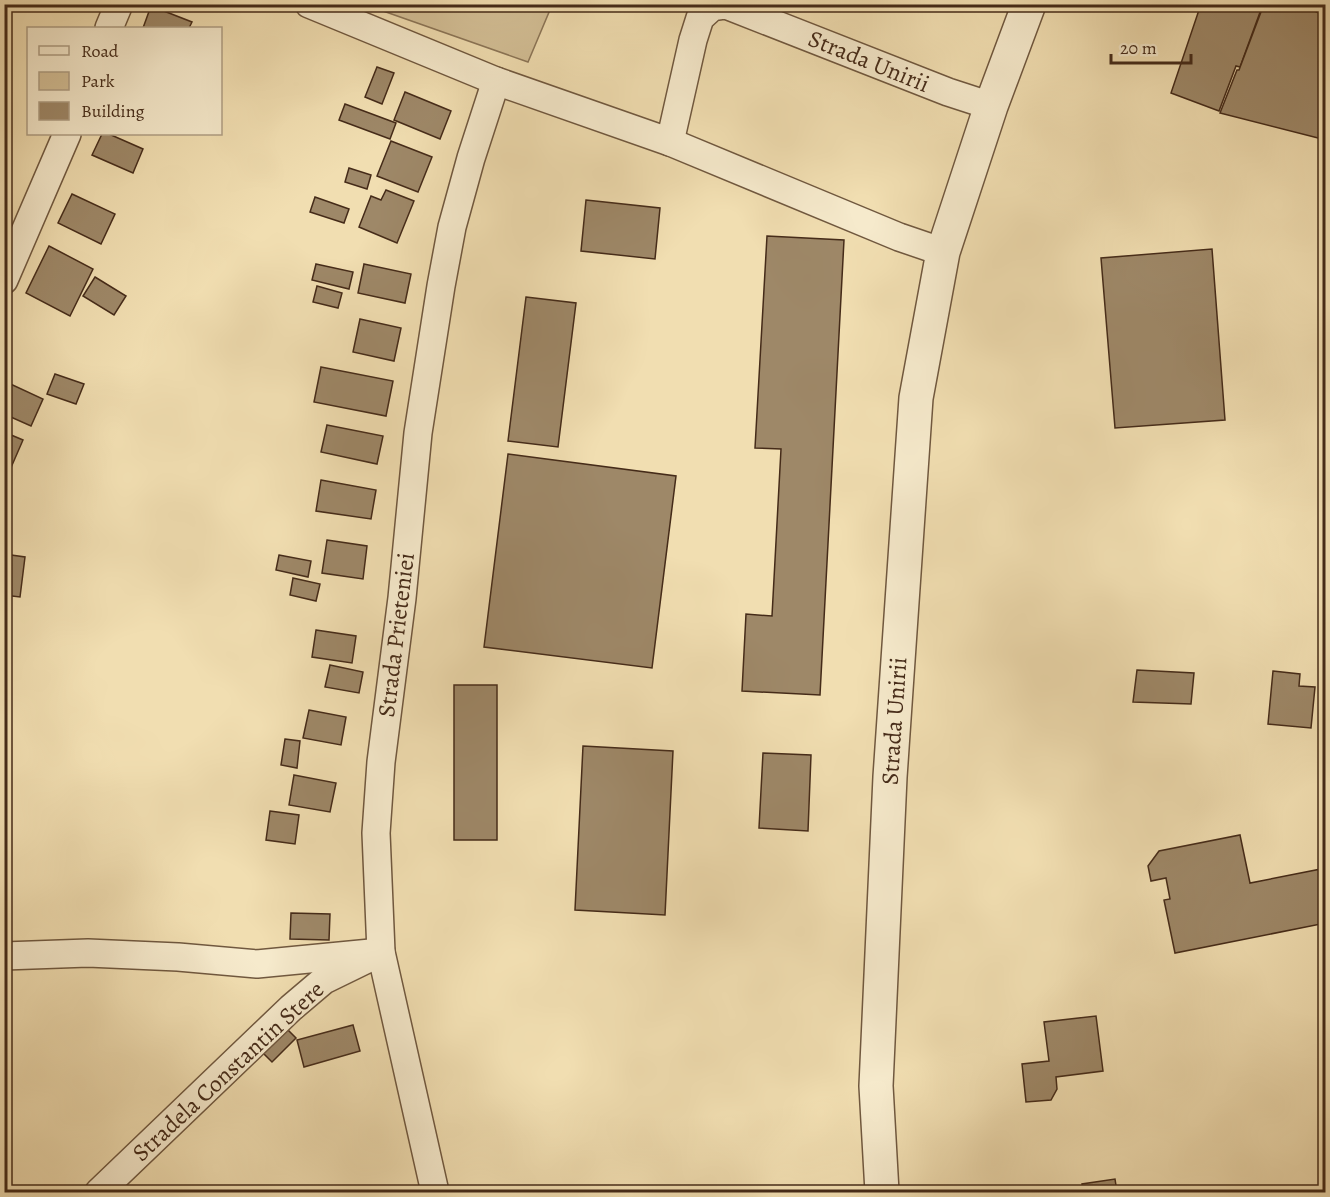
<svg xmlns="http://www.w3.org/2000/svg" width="1330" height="1197" viewBox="0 0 1330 1197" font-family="Alegreya,serif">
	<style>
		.green { fill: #d4c097; stroke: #8c7658; stroke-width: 1.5 }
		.building { fill: #9e8868; stroke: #452b19; stroke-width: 1.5 }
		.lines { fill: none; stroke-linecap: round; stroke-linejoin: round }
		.minor-casing { stroke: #70583f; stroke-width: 30 }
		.tertiary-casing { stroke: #70583f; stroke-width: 36 }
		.minor { stroke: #f6eacc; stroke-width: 27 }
		.tertiary { stroke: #f6eacc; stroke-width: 33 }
		.labels { text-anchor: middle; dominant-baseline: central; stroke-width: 4.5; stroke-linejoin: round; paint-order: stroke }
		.street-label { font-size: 24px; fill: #452b19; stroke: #f6eacc }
	</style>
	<rect width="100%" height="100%" fill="#f1deb1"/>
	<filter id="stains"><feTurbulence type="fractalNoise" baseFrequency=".00333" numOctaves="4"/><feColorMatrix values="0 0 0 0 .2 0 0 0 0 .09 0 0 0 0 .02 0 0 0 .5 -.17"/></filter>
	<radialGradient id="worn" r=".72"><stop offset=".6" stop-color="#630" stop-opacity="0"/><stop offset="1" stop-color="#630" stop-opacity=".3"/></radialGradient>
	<path class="green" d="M366,5l186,-1v1l-24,57z"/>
	<g class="building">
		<path d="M1201,4h62l-23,63 -4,-1 -17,45 -48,-18z"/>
		<path d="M1264,4h34l28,12v124l-106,-27 17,-43h2z"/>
		<path d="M151,6l41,16 -3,6h-46z"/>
		<path d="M377,67l17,6 -12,31 -17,-7z"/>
		<path d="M405,92l46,19 -11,28 -46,-19z"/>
		<path d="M345,104l51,19 -6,16 -51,-19z"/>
		<path d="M102,134h7l34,15 -10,24 -41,-18z"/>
		<path d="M391,141l41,16 -14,35 -41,-16z"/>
		<path d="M349,168l22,7 -4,14 -22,-7z"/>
		<path d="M386,190l28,11 -17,42 -38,-16 12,-31 10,4z"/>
		<path d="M72,194l43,20 -14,30 -43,-21z"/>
		<path d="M315,197l34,12 -5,14 -34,-11z"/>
		<path d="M586,200l74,8 -5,51 -74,-8z"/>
		<path d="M767,236l77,4 -24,455 -78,-4 4,-77 26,2 9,-167 -26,-1z"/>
		<path d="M49,246l44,23 -23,47 -44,-23z"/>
		<path d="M1212,249l13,171 -110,8 -14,-170z"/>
		<path d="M316,264l37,8 -4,17 -37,-9z"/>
		<path d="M364,264l47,10 -6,29 -47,-10z"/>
		<path d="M95,277l31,19 -12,19 -31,-19z"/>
		<path d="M317,286l25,7 -4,15 -25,-6z"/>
		<path d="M526,297l50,6 -18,144 -50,-6z"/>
		<path d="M360,319l41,9 -7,33 -41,-9z"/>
		<path d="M321,367l72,14 -7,35 -72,-14z"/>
		<path d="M55,374l29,10 -8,20 -29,-10z"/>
		<path d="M4,381l39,18 -12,27 -27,-12z"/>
		<path d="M327,425l56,11 -6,28 -56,-12z"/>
		<path d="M4,432l19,8 -17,39 -2,-1z"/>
		<path d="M508,454l168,22 -24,192 -168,-21z"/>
		<path d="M321,480l55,10 -5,29 -55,-8z"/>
		<path d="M327,540l40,6 -4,33 -41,-6z"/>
		<path d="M4,554l21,3 -5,40 -16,-2z"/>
		<path d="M279,555l32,6 -3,16 -32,-7z"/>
		<path d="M293,578l27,6 -4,17 -26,-6z"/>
		<path d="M316,630l40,6 -4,27 -40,-6z"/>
		<path d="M330,665l33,7 -4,21 -34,-6z"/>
		<path d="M1137,670l57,3 -3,31 -58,-2z"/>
		<path d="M1273,671l27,3 -1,12 16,1 -4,41 -43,-4z"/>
		<rect x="454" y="685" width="43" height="155"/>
		<path d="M309,710l37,7 -5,28 -38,-7z"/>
		<path d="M285,739l15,2 -3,27 -16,-3z"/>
		<path d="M583,746l90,5 -8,164 -90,-5z"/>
		<path d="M763,753l48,2 -3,76 -49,-3z"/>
		<path d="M294,775l42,8 -6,29 -41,-7z"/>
		<path d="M270,811l29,4 -4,29 -29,-4z"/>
		<path d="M1240,835l10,48 76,-15v55l-151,30 -11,-53 6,-1 -4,-21 -15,3 -3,-15 11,-15z"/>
		<path d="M291,913l39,1 -1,26 -39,-1z"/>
		<path d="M1096,1016l7,55 -47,6 1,12 -6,11 -25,2 -4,-38 27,-3 -5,-39z"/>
		<path d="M353,1025l7,26 -56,16 -7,-27z"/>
		<path d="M285,1027l11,11 -24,24 -11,-11z"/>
		<path d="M1115,1179l2,13h-34l-1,-8z"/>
	</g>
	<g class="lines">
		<defs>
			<g id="minor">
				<path d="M309,4l187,77 174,61 229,95 44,15"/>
				<path d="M109,28l10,-24"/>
				<path d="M670,142l23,-102 7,-22 12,-11 14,-2 222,87 43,14"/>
				<path d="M4,280l63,-146"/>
				<path d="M4,956l84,-3 90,4 79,7 124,-12"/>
				<path d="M99,1192l192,-184 33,-28 43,-21"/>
				<path d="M435,1192l-54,-240 -5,-119 5,-71 21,-164 16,-165 23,-147 11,-59 19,-69 25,-77"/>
			</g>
			<path id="tertiary" d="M882,1192l-6,-106 14,-309 26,-379 27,-146 48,-146 38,-102"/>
		</defs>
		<use href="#minor" class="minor-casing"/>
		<use href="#tertiary" class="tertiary-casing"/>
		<use href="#minor" class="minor"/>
		<use href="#tertiary" class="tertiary"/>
	</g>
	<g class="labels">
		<g class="street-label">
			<text transform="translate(869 61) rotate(22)">Strada Unirii</text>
			<text transform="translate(396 635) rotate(-83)">Strada Prieteniei</text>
			<text transform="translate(894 721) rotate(-86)">Strada Unirii</text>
			<text transform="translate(228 1071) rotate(-43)">Stradela Constantin Stere</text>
		</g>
	</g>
	<rect width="1330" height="1197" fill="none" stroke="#f1deb1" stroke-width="24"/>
	<rect x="6" y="6" width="1318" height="1185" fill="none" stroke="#452b19" stroke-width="3"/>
	<rect x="12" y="12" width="1306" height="1173" fill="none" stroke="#452b19" stroke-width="1.5"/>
	<rect x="27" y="27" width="195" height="108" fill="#f6eacc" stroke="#af9e84" stroke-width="1.5"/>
	<rect x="39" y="46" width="30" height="9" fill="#f6eacc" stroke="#af9e84" stroke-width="1.5"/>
	<text x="81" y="57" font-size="18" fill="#452b19">Road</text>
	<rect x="39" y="72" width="30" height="18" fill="#d4c097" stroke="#af9e84" stroke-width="1.5"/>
	<text x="81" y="87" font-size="18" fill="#452b19">Park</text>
	<rect x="39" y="102" width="30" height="18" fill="#9e8868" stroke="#af9e84" stroke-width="1.5"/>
	<text x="81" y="117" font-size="18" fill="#452b19">Building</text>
	<path d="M1111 54v9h80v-9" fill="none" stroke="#452b19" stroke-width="3"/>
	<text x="1120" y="54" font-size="18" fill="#452b19" stroke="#f6eacc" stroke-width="4.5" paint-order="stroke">20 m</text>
	<rect width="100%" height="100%" filter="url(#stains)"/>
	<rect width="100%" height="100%" fill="url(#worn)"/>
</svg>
